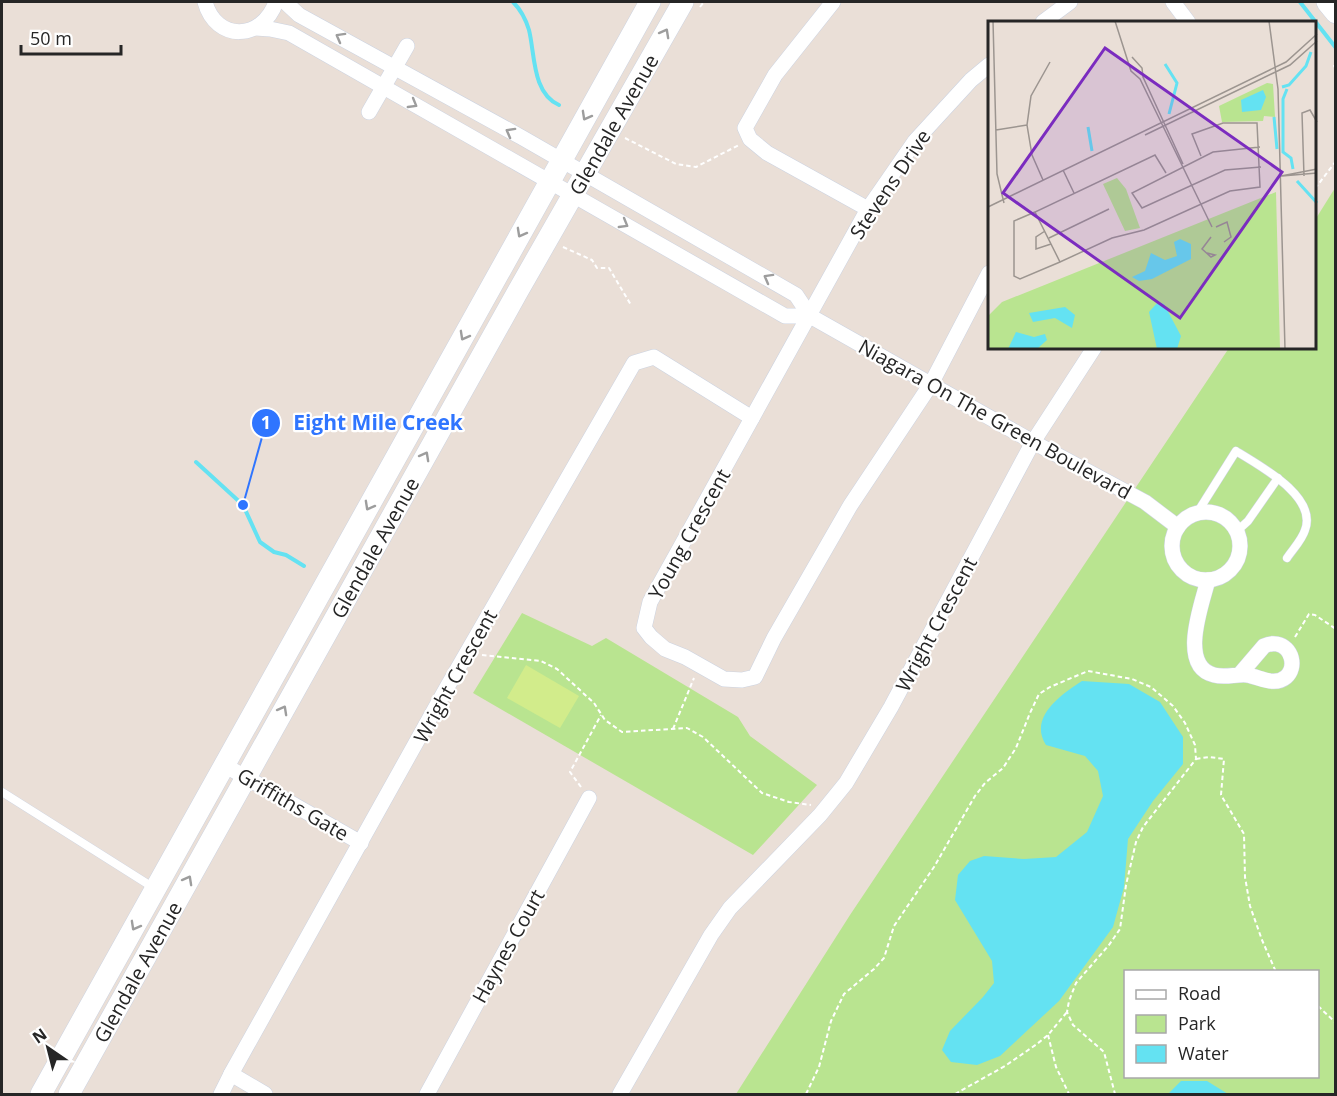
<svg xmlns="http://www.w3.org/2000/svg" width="1337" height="1096" viewBox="0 0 1337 1096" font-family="'Open Sans',sans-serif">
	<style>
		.green { fill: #b9e490; fill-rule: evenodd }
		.pitch { fill: #d2ec8b }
		.water { fill: #64e2f2 }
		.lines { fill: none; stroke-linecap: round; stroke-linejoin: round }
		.stream { stroke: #64e2f2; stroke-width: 4 }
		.service-casing { stroke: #ccd3e1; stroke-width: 9 }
		.minor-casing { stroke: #ccd3e1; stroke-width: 16 }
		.secondary-casing { stroke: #ccd3e1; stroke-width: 22 }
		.path { stroke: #fff; stroke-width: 2; stroke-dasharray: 4.5 3; stroke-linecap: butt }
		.service { stroke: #fff; stroke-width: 8 }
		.minor { stroke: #fff; stroke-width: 15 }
		.secondary { stroke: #fff; stroke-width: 21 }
		.oneway { stroke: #9d9d9d }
		.labels { text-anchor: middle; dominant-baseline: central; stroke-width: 4.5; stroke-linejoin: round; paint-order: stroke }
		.street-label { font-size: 20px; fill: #262626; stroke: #fff }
		.inset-river { fill: none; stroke: #64e2f2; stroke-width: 3 }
		.inset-road { fill: none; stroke: #9c9590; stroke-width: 1.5 }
		.view { fill: #7b2cbf; fill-opacity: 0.15; stroke: #7b2cbf; stroke-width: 3 }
		.inset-edge { fill: none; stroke: #262626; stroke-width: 3 }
		.leader { fill: none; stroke: #2f75ff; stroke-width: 2 }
		.callout-dot { fill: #2f75ff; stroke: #fff; stroke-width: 2 }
		.mark-label { font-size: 18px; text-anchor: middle; font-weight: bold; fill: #fff }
		.callout-label { font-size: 21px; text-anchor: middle; font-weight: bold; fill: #2f75ff; stroke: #fff; stroke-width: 4.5; stroke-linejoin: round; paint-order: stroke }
	</style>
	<rect width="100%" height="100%" fill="#eadfd7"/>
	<g class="green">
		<path d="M1335,188v906h-599l114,-179 379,-567h85l1,-128zM1126,972h192v104h-192z"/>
		<path d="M522,613l70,33 14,-8 132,79 12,19 67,49 -64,70 -280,-162z"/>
	</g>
	<path class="pitch" d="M526,665l53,31 -19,32 -53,-30z"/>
	<g class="water">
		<path d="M1082,681l47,3 31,18 23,35v27l-30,37 -25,38 -4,48 -11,40 -54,74 -59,55 -23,9 -26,-3 -9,-12 8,-19 33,-34 11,-14 -2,-22 -37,-61 3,-25 12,-14 14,-5 40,3 32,-2 31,-25 16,-36 -5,-25 -13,-15 -39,-11c-18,-28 16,-51 36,-64z"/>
		<path d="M1181,1081h26l21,13h-60z"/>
	</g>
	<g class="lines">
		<g class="stream">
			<path d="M513,2c7,7 13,18 16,28 6,24 3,63 30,75"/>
			<path d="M1300,2l36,46"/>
			<path d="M196,462l47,43 17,37 14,10 12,3 18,11"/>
		</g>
		<defs>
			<g id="service">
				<path d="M1197,513l39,-62c22,14 82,45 69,79 -3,10 -12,19 -18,28"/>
				<path d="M1237,531l11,-10 30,-43"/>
				<path d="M2,792l152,96"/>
			</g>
			<g id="minor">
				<path d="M205,2c11,40 57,39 71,0"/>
				<path d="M285,2l14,13 222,122 275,158 14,21 223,126 112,60 33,25"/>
				<path d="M833,2l-58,73 -30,53 5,11 17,14 101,56"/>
				<path d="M1173,2l15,20"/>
				<path d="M1043,22l27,-20"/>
				<path d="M256,28l14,1 19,4 496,283h25"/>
				<path d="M989,65l-18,15 -56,61 -47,68 -218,393 -6,26 7,9 14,12 20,8 39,22 18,1 13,-3 19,-39 76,-132 81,-122 58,-111"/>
				<path d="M369,112l38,-66"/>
				<circle cx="1206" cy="546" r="34"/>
				<path d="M1208,580c-6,24 -30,86 6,95 11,3 22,-1 33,0 13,2 27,12 39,2 11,-10 6,-30 -9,-33 -5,-1 -9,0 -13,2l-24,28"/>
				<path d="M224,765l137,78"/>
				<path d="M221,1094l10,-20"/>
				<path d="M265,1094l-34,-20 215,-385 188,-326 20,-6 98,61"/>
				<path d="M427,1094l162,-296"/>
				<path d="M620,1094l91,-159 19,-27 90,-93 26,-32 45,-76 142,-265 61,-94"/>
			</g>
			<g id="secondary">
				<path d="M1327,2l9,11"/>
				<path d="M41,1094l609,-1092"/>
				<path id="s1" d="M69,1094l449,-803 165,-289"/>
			</g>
		</defs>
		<use href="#service" class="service-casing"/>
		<use href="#minor" class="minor-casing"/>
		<use href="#secondary" class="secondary-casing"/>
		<g class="path">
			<path d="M700,7l4,-5"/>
			<path d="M1336,65l-2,1 2,3"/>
			<path d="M625,138l51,26 20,3 43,-22"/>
			<path d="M1314,185l3,1 19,-25"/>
			<path d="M563,247l29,13 5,8h12l22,37"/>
			<path d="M1295,637l14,-23 6,1 21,14"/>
			<path d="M482,655l59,6 16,8 37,34 11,17 17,12 65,-4 16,9 59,56 27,9 22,3"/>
			<path d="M673,729l21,-51"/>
			<path d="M1196,759l13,-2 15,2 -3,36 23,39 1,43 5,29 12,34 14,32"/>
			<path d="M581,787l-11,-15 31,-57"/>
			<path d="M1318,1006l18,17"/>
			<path d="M1048,1035l8,32 13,27"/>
			<path d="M806,1094l13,-27 12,-46 13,-27 30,-25 10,-11 10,-32 40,-59 41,-71 10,-13 18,-15 13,-20 14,-35 9,-19 11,-7 38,-16 44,8 19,8 22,19 12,17 10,22 1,14 -53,68 -7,15 -10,43 -6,44 -11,16 -33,38 -7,18 -2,11 6,13 31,27 11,42"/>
			<path d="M955,1094l50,-28 32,-22 11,-9 19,-23"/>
		</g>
		<use href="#service" class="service"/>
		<use href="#minor" class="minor"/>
		<use href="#secondary" class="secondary"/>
	</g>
	<defs><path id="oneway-chevron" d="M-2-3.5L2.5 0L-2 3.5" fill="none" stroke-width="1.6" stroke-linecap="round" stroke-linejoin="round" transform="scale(1.5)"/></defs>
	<g class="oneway">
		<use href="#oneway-chevron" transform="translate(665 33) rotate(-61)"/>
		<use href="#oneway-chevron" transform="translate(340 37) rotate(-151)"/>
		<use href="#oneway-chevron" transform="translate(413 104) rotate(30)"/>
		<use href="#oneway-chevron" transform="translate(586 116) rotate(119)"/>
		<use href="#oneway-chevron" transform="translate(510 132) rotate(-151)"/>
		<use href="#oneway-chevron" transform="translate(624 224) rotate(30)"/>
		<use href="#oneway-chevron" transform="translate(521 233) rotate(119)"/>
		<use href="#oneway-chevron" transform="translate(768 278) rotate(-151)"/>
		<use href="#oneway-chevron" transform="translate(464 336) rotate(119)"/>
		<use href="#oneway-chevron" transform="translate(425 456) rotate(-61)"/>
		<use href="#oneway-chevron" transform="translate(369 506) rotate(119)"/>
		<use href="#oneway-chevron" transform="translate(283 710) rotate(-61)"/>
		<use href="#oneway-chevron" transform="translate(188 880) rotate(-61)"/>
		<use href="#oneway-chevron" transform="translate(135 926) rotate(119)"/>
	</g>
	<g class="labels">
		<g class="street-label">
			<text stroke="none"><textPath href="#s1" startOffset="1112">Glendale Avenue</textPath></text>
			<text transform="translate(890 184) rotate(-56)">Stevens Drive</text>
			<text transform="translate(995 419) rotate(29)">Niagara On The Green Boulevard</text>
			<text transform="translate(689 534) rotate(-61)">Young Crescent</text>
			<text stroke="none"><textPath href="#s1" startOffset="626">Glendale Avenue</textPath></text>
			<text transform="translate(936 624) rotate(-62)">Wright Crescent</text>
			<text transform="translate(455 676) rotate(-61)">Wright Crescent</text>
			<text transform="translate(293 804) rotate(30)">Griffiths Gate</text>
			<text transform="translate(508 946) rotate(-61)">Haynes Court</text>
			<text stroke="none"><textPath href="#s1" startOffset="140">Glendale Avenue</textPath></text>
		</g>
	</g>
	<g transform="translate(988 21)">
		<rect width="328" height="328" fill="#eadfd7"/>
		<path d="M279,62l6,1 2,33 -11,-1 -1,5 -41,1 -3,-16zM129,157l9,11 14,39 -15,3 -22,-47zM288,171l4,157h-292v-33l14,-14z" fill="#b9e490"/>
		<path d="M275,69l3,7 -5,13 -19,2 -1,-12zM192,218l11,5v15l-39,20 -13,2 -7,-4 13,-6 6,-18 14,7 12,-4 -3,-14zM170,281l6,2 17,32 -4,13h-20l-8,-37zM77,286l10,8 -3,13 -17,-10 -22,4 -4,-9zM28,311l18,5 11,-3 2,6 -10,9h-29z" fill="#64e2f2"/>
		<path class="inset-river" d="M177,43l12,19 -8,31M294,66l7,-2 17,-19 5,-14M299,68l-4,10v53l8,6 2,11M286,96l3,32M100,106l4,24M309,160l20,22"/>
		<path class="inset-road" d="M5,0l4,153 7,29M127,0l16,50 9,8 72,148M281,0l9,68 7,260M144,36l10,11 1,9 40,87M8,109l31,-5M157,114l145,-70 27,-24M272,126l-47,5 -81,41 10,15 83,-38 36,-3M75,149l11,23M178,152l-11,-18 -120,57 25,50 52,-24 32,-8 86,-39 30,-4 -3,-64h-34l-31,11 9,22M293,155l36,-7M294,155l35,-3M316,155l-2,-63 8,-3 7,12M55,159l-11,-25 -5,-30 4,-29 19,-34M0,186l298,-145 31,-28M47,191l-21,9v55l6,3 40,-17M228,206l11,-5 4,15 -7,5M57,210l-9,6v12l15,-5M61,217l60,-29M219,232l8,2 -4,2 -9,-8 9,-12"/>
		<path class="view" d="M117,27l177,124 -102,146 -177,-125z"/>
		<rect width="328" height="328" class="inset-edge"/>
	</g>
	<path class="leader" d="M243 505L266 423"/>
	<g class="callout-dot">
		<circle cx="243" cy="505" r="6"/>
		<circle cx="266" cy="423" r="15"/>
	</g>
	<g class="mark-label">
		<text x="266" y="429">1</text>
	</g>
	<g class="callout-label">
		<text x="378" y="430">Eight Mile Creek</text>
	</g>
	<rect width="1337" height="1096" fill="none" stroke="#262626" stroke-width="6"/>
	<rect x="1124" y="970" width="195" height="108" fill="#ffffff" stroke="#a8a8a8" stroke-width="1.5"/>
	<rect x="1136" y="990" width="30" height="9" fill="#ffffff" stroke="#a8a8a8" stroke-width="1.5"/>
	<text x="1178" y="1000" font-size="18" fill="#262626">Road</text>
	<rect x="1136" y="1015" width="30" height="18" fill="#b9e490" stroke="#a8a8a8" stroke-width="1.5"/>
	<text x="1178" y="1030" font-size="18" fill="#262626">Park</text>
	<rect x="1136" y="1045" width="30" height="18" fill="#64e2f2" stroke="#a8a8a8" stroke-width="1.5"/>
	<text x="1178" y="1060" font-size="18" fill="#262626">Water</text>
	<g transform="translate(48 1048) rotate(325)" stroke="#ffffff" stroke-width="4.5" paint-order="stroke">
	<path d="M0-4.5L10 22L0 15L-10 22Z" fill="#262626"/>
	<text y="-9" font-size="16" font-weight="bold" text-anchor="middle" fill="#262626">N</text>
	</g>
	<path d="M21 45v9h100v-9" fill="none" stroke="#262626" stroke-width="3"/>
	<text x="30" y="45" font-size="18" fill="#262626" stroke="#ffffff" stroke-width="4.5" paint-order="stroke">50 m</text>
</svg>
